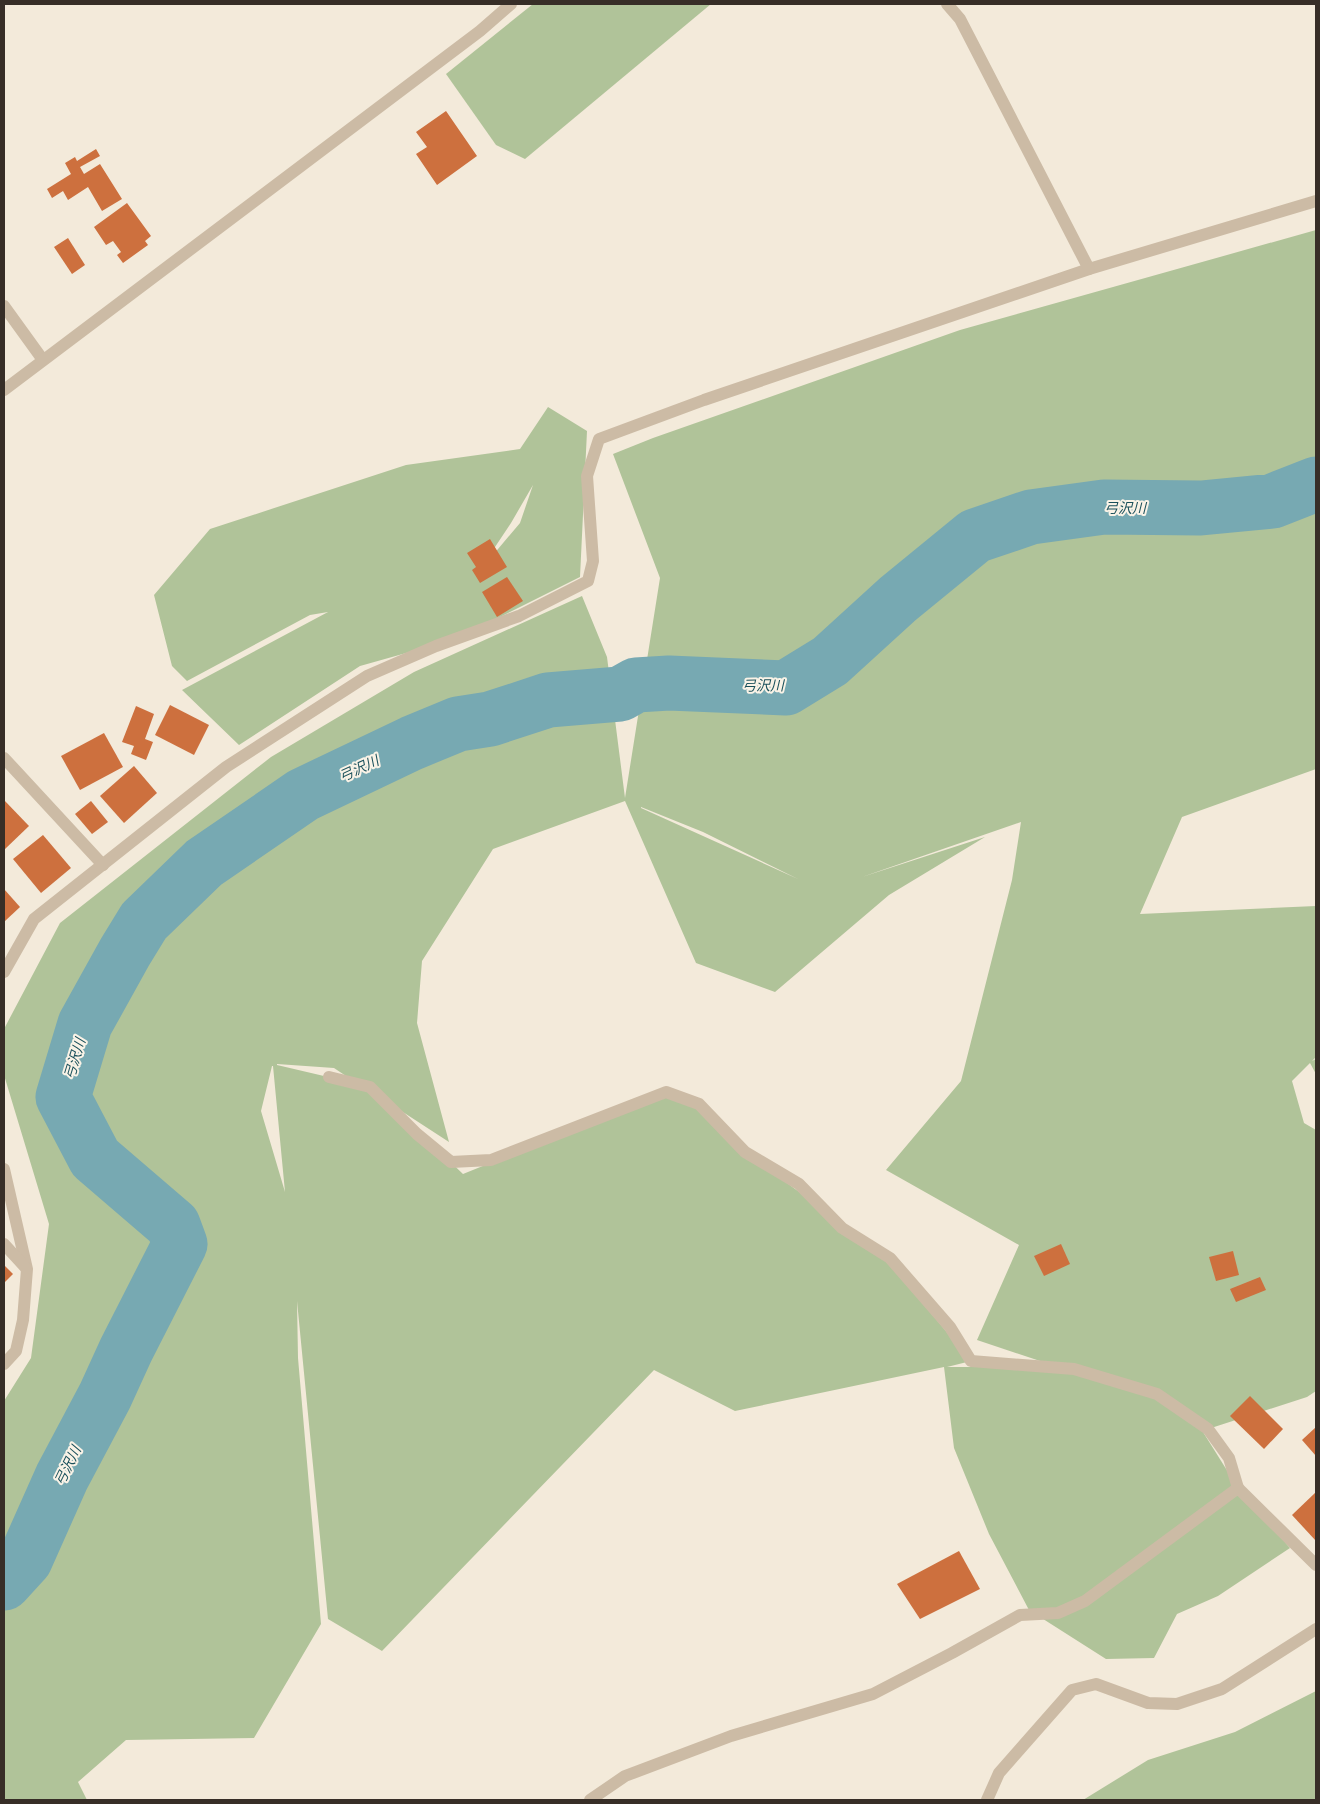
<svg xmlns="http://www.w3.org/2000/svg" width="1320" height="1804" viewBox="0 0 1320 1804" font-family="Signika,'Noto Sans JP',sans-serif">
	<style>
		.green { fill: #b0c399; fill-rule: evenodd }
		.lines { fill: none; stroke-linecap: round; stroke-linejoin: round }
		.river { stroke: #77a9b2; stroke-width: 55 }
		.building { fill: #cd703e }
		.minor { stroke: #ccbba5; stroke-width: 12 }
		.labels { text-anchor: middle; dominant-baseline: central; stroke-width: 4; stroke-linejoin: round; paint-order: stroke }
		.water-label { font-size: 14px; font-style: italic; fill: #1a505b; stroke: #faf3e7 }
	</style>
	<rect width="100%" height="100%" fill="#f3eada"/>
	<g class="green">
		<path d="M533,4h178l-186,155 -29,-14 -50,-71z"/>
		<path d="M1316,230v539l-134,48 -42,97 176,-8v151l-4,4 4,-2v15l-6,-11 -18,18 12,42 12,7v261l-9,6 -99,32 -10,-5 40,64 52,60 -72,48 -41,18 -23,44 -48,1 -77,-49 -40,-76 -35,-86 -10,-81 -209,44 -81,-41 -272,281 -54,-32 -31,-318 1,57 23,266 -67,114 -128,2 -48,42 9,18h-83v-399l27,-43 18,-134 -45,-149v-46l56,-106 211,-166 143,-85 168,-76 25,61 18,141 35,-220 -47,-124 40,-16 307,-108zM625,801l71,162 79,29 114,-97 96,-58 -123,40 159,-55 -9,58 -51,201 -75,89 133,75 -42,95 123,41 -50,-14h-103l24,-6 -92,-110 -134,-99 -46,-48 -33,-12 -203,82 -74,-71 60,39 -32,-119 5,-62 71,-112zM641,807l62,25 95,47 -157,-71zM277,1064l57,4 24,16 -81,-19zM272,1066h1l12,126 -24,-81z"/>
		<path d="M548,407l39,24 -7,146 -124,62 -96,27 -121,79 -57,-55 146,-78 -18,3 -123,66 -15,-15 -18,-71 56,-66 196,-64 114,-16zM533,485l-13,38 -43,51 34,-51z"/>
		<path d="M1316,1691v109h-233l65,-40 87,-28z"/>
	</g>
	<g class="lines">
		<path class="river" d="M4,1583l21,-23 37,-83 43,-81 21,-46 54,-106 -7,-19 -78,-67 -32,-61 22,-73 40,-72 19,-31 60,-58 99,-68 109,-52 46,-19 32,-5 58,-19 72,-6 16,-9 33,-2 117,5 44,-27 68,-62 77,-63 56,-19 73,-10 97,1 72,-7 43,-17"/>
	</g>
	<g class="building">
		<path d="M446,111l31,45 -40,29 -21,-31 11,-7 -11,-15z"/>
		<path d="M96,149l4,7 -20,11 4,7 16,-10 22,35 -20,12 -14,-24 -20,13 -5,-9 -11,7 -5,-9 24,-15 -6,-11 10,-6 2,4z"/>
		<path d="M127,203l24,33 -6,5 3,4 -25,18 -6,-8 4,-3 -8,-11 -7,4 -12,-18z"/>
		<path d="M68,238l17,27 -13,9 -18,-27z"/>
		<path d="M490,539l17,28 -27,16 -8,-13 4,-3 -9,-14z"/>
		<path d="M507,577l16,24 -26,16 -15,-25z"/>
		<path d="M170,705l39,20 -15,30 -39,-20z"/>
		<path d="M136,706l18,8 -9,25 8,3 -7,18 -15,-6 3,-8 -12,-4z"/>
		<path d="M104,733l19,34 -43,23 -19,-34z"/>
		<path d="M134,766l23,27 -33,30 -24,-27z"/>
		<path d="M4,800l25,26 -25,24z"/>
		<path d="M91,801l17,21 -16,12 -17,-20z"/>
		<path d="M43,835l28,33 -30,25 -28,-34z"/>
		<path d="M4,889l16,18 -16,15z"/>
		<path d="M1061,1244l9,20 -26,12 -10,-20z"/>
		<path d="M1233,1251l6,24 -23,6 -7,-24z"/>
		<path d="M4,1265l9,9 -9,9z"/>
		<path d="M1260,1277l6,13 -30,12 -6,-13z"/>
		<path d="M1250,1396l33,33 -19,20 -34,-33z"/>
		<path d="M1316,1427v29l-14,-16z"/>
		<path d="M1316,1492v49l-24,-26z"/>
		<path d="M959,1551l21,38 -60,30 -23,-35z"/>
	</g>
	<g class="lines">
		<g class="minor">
			<path d="M947,4l13,15 129,250 227,-68"/>
			<path d="M4,306l39,54"/>
			<path d="M4,390l476,-359 31,-27"/>
			<path d="M4,758l99,107"/>
			<path d="M4,972l30,-53 192,-152 141,-91 69,-30 83,-30 69,-35 5,-20 -6,-85 12,-37 105,-39 385,-131"/>
			<path d="M329,1077l41,10 47,47 34,28 40,-2 175,-68 33,12 46,48 54,32 43,44 48,30 60,69 21,34 103,8 83,25 51,35 21,29 9,30"/>
			<path d="M4,1169l23,100 -4,51 -7,31 -12,13"/>
			<path d="M4,1244l22,24"/>
			<path d="M590,1800l35,-24 106,-40 142,-42 79,-41 68,-38 38,-2 27,-12 153,-113 78,77"/>
			<path d="M987,1800l12,-27 73,-83 24,-6 52,19 29,1 45,-15 94,-60"/>
		</g>
	</g>
	<g class="labels">
		<g class="water-label">
			<text x="1125" y="508">弓沢川</text>
			<text transform="translate(763 686) rotate(-1)">弓沢川</text>
			<text transform="translate(359 769) rotate(-25)">弓沢川</text>
			<text transform="translate(75 1059) rotate(-73)">弓沢川</text>
			<text transform="translate(68 1466) rotate(-64)">弓沢川</text>
		</g>
	</g>
	<rect width="1320" height="1804" fill="none" stroke="#372e27" stroke-width="10"/>
</svg>
